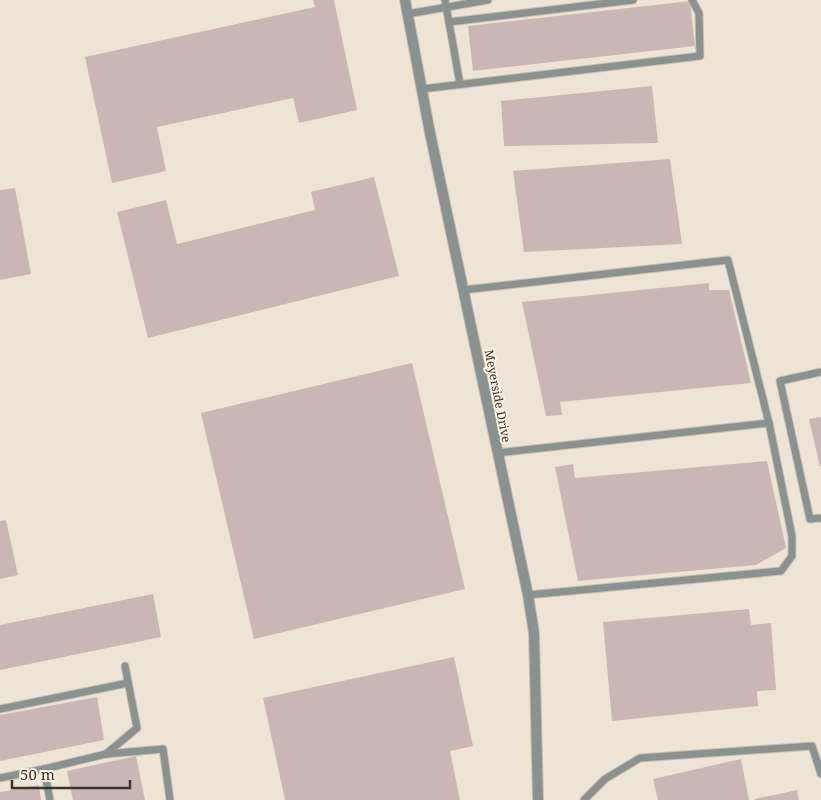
<svg xmlns="http://www.w3.org/2000/svg" width="821" height="800" viewBox="0 0 821 800" font-family="'Noto Serif',serif">
	<style>
		.building { fill: #cab7b5 }
		.lines { fill: none; stroke-linecap: round; stroke-linejoin: round }
		.service-casing { stroke: #c9c1b4; stroke-width: 9 }
		.tertiary-casing { stroke: #c9c1b4; stroke-width: 12 }
		.service { stroke: #8a9291; stroke-width: 7 }
		.tertiary { stroke: #8a9291; stroke-width: 10 }
		.labels { text-anchor: middle; dominant-baseline: central; stroke-width: 4; stroke-linejoin: round; paint-order: stroke }
		.street-label { font-size: 12px; fill: #37332e; stroke: #faf1e2 }
	</style>
	<rect width="100%" height="100%" fill="#ede4d5"/>
	<g class="building">
		<path d="M313,0h21l23,110 -58,13 -6,-25 -136,29 9,44 -54,12 -27,-126 230,-50z"/>
		<path d="M690,1l5,45 -222,25 -5,-45z"/>
		<path d="M652,86l6,57 -154,3 -3,-45z"/>
		<path d="M670,159l12,85 -158,8 -11,-81z"/>
		<path d="M374,177l25,99 -251,62 -31,-126 49,-12 11,44 138,-34 -4,-18z"/>
		<path d="M15,188l16,86 -31,6v-90z"/>
		<path d="M709,283v7h20l22,93 -191,19 2,13 -16,1 -24,-114z"/>
		<path d="M412,363l53,226 -211,50 -53,-226z"/>
		<path d="M821,417v49l-1,1 -11,-48z"/>
		<path d="M767,461l19,87 -30,17 -178,16 -23,-114 18,-3 2,14z"/>
		<path d="M6,520l12,55 -18,4v-58z"/>
		<path d="M153,594l8,43 -161,33v-45z"/>
		<path d="M749,609l2,16 20,-2 5,67 -19,1 1,15 -146,15 -9,-99z"/>
		<path d="M454,657l19,89 -23,5 10,49h-175l-22,-102z"/>
		<path d="M97,697l7,43 -104,21v-46z"/>
		<path d="M136,756l9,44h-72l-6,-29z"/>
		<path d="M741,759l8,41h-91l-5,-21z"/>
		<path d="M39,785l2,15h-41v-8z"/>
		<path d="M797,790l2,10h-44v-1z"/>
	</g>
	<g class="lines">
		<defs>
			<g id="service">
				<path d="M445,0l15,84"/>
				<path d="M407,14l81,-14"/>
				<path d="M449,22l184,-22"/>
				<path d="M422,89l278,-33 -1,-43 -7,-13"/>
				<path d="M463,290l265,-30 41,163 -272,30"/>
				<path d="M821,372l-41,9 30,138 11,-1"/>
				<path d="M528,595l253,-24 11,-15v-20l-23,-113"/>
				<path d="M0,709l128,-26"/>
				<path d="M107,754l56,-5 7,51"/>
				<path d="M44,769l62,-15 31,-26 -12,-62"/>
				<path d="M0,778l44,-9 6,31"/>
				<path d="M584,800l21,-21 35,-21 172,-12 9,28"/>
			</g>
			<path id="tertiary" d="M405,0l25,133 98,462 6,38 4,167"/>
		</defs>
		<use href="#service" class="service-casing"/>
		<use href="#tertiary" class="tertiary-casing"/>
		<use href="#service" class="service"/>
		<use href="#tertiary" class="tertiary"/>
	</g>
	<g class="labels">
		<g class="street-label">
			<text transform="translate(498 396) rotate(79)">Meyerside Drive</text>
		</g>
	</g>
	<path d="M12 780v8h118v-8" fill="none" stroke="#37332e" stroke-width="2.5"/>
	<text x="20" y="780" font-size="15" fill="#37332e" stroke="#faf1e2" stroke-width="4" paint-order="stroke">50 m</text>
</svg>
